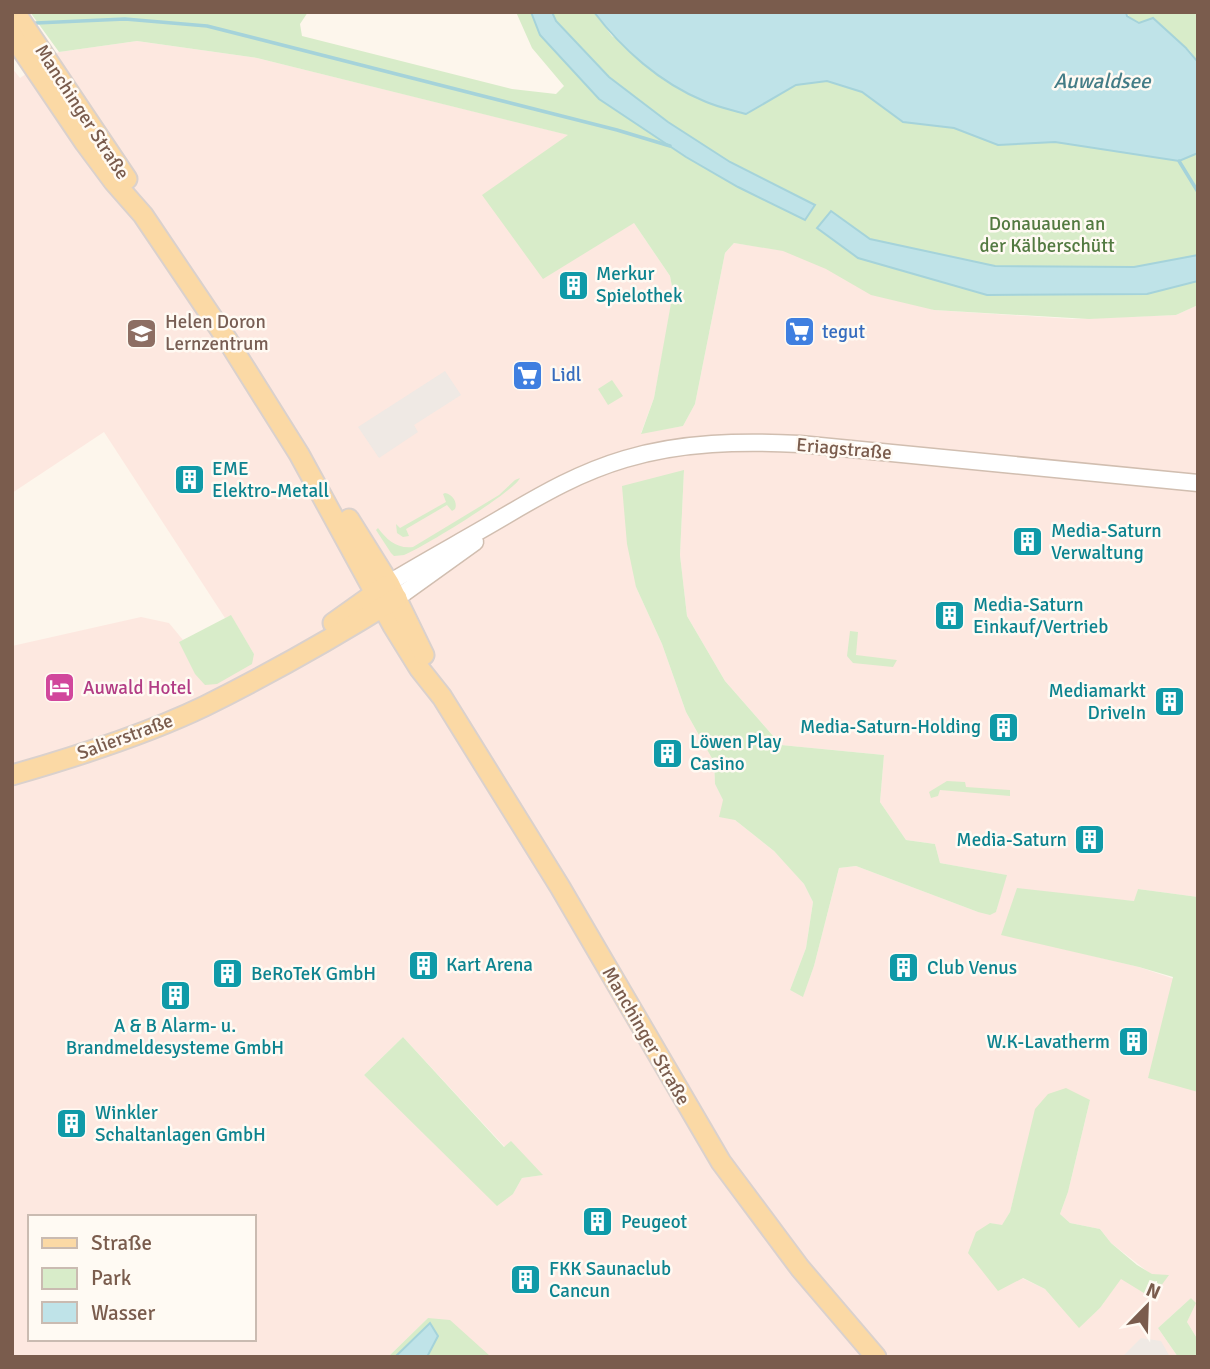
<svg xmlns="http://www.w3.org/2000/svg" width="1210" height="1369" viewBox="0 0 1210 1369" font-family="Signika,sans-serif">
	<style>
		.commercial { fill: #fde8e0; fill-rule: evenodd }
		.industrial { fill: #efe9e4 }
		.green { fill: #d8ecc9 }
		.water { fill: #bfe3e8; stroke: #a5d3da; stroke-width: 2 }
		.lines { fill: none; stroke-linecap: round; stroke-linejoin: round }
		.stream { stroke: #a5d3da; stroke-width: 3.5 }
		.minor-casing { stroke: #d1beb0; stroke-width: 19 }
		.major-casing { stroke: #dad1cd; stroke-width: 23 }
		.minor { stroke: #fff; stroke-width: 16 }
		.major { stroke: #fbd9a5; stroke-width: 19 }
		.labels { text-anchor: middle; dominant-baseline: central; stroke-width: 5; stroke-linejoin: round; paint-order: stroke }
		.street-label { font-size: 19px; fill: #7a5c4d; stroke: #fffaf3 }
		.park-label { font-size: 19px; fill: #537a41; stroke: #fffaf3 }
		.culture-label { font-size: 19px; fill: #0d838f; stroke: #fffaf3; text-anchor: start }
		.education-label { font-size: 19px; fill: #785e54; stroke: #fffaf3; text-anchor: start }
		.shop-label { font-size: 19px; fill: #366cbe; stroke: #fffaf3; text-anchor: start }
		.hotel-label { font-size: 19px; fill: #b23c85; stroke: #fffaf3; text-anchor: start }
		.water-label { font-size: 21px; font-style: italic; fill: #437c86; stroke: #fffaf3 }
	</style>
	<rect width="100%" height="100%" fill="#fdf6ec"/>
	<path class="commercial" d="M137,41l120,17 312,77 65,88 36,53 3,16 -8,49 -11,57 -13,35 42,-7 12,-22 30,-151 9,-10 65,10 135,57 139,9 103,-4 22,-10v592l-60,-8 -3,12 -15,-1 -119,34 138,33 59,20v353l-11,-18 8,-19 -4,-5 -33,30 20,29h-688l-62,-39 -40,39h-376v-711l129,-29 28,6 14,17 -4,2 75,12 -23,-38 -6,2 -121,-186 -92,61v-425l8,10 39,-26zM684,471l-4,84 7,61 38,65 56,64 103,10 -4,47 26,38 29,4 5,19 66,12 -10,37h-18l-122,-46 -17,2 -25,98 -11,30 -13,-6 16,-42 7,-46 -9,-18 -13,-15 -17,-18 -39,-31 -12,-20 -8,-16 -1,-22 -28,-50 -24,-68 -26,-57zM403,1037l102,110 6,-5 31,33 -20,3 -9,16 -149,-119zM1090,1100l-22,92 -8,22 10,9 30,6 11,14 41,32 17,1 -48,2 -21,30 -21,19 -34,-38 -23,-11 -32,-55 12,3 8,-14 6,-23zM30,1217h224v122h-224z"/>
	<g class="industrial">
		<path d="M445,371l16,24 -47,30 4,7 -39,26 -21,-31z"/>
		<path d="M1141,1338l20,3 9,16h-48z"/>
	</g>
	<g class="green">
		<path d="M30,12h278l-8,12 2,12 210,53 44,5 8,-8 -32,-38 -16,-36h15l9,23 58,30 -42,-44 -4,-9h42l18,24 134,78 50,-29 31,-4 35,11 41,30 51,6 44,17 57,-3 124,19 19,-8v152l-22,10 -87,4 -155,-9 -63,-15 -45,-26 -43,-18 -49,-8 -9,10 -30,151 -12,22 -42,8 13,-36 19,-106 -3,-16 -36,-53 -91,56 -61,-84 86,-60 -311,-77 -120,-17 -78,11z"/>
		<path d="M1126,12h72v50c-4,-5 -7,-11 -11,-14 -17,-14 -49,-17 -61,-36z"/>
		<path d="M612,380l11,16 -15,9 -10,-16z"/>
		<path d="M684,470l-4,85 7,61 38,65 56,64 103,10 -4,47 26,38 29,4 5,19 67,12 -11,37 -6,3 -12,-3 -122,-46 -17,2 -25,98 -11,31 -13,-7 16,-42 7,-46 -9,-18 -30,-33 -39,-31 -16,-3 4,-17 -8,-16 -1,-22 -28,-50 -24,-68 -26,-57 -9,-43 -5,-58z"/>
		<path d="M520,478c-6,14 -98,70 -116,77l-10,1 -3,-3 -15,-23 2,-2c9,12 19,21 35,19l86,-52 16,-15z"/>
		<path d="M445,493c7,1 13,9 10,16l-3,2 -5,-6 -41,24 3,7 -6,1 -6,-4 -1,-9 4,4 46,-26 -3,-8z"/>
		<path d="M231,615l23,39 -2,10 -35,20 -12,1 -10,-11 -16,-32z"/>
		<path d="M850,631l8,1 -2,23 41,5 -4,7 -40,-4 -6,-7z"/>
		<path d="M947,781l18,1 1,5 44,3v6l-70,-6 -2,6 -7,2 -2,-6z"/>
		<path d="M1017,888l117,13 4,-12 60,8v195l-50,-14 25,-101 -34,-10 -138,-32z"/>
		<path d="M403,1037l101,110 7,-6 32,34 -21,3 -9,16 -16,12 -133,-131z"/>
		<path d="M1066,1088l24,12 -22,92 -8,22 10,9 30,6 11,14 26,22 15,9 17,1 -17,23 -31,-19 -21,29 -21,20 -34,-39 -22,-11 -25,13 -30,-38 8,-21 14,-9 12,2 8,-13 25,-103 13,-15z"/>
		<path d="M1191,1298l5,5 -9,19 11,18v17h-20l-20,-29z"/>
		<path d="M428,1318l22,2 40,36 -63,1 11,-21 -8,-13 -35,34h-7z"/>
	</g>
	<g class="water">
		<path d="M531,12h21l4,9 53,56 59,45 62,40 85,43 -10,15 -67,-33 -52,-30 -87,-58 -59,-64z"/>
		<path d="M594,12h532l1,4 12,7 14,-5 33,30 12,14v91l-19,8 -124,-19 -57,3 -44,-17 -51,-6 -41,-30 -35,-11 -31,4 -50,29c-14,-4 -29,-7 -42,-13 -44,-18 -82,-52 -110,-89z"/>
		<path d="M831,211l39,28 125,27 139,1 64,-12v26l-51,13 -160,1 -129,-37 -41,-30z"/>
		<path d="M430,1323l8,13 -11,21h-32z"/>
	</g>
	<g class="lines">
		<g class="stream">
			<path d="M36,23l89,-4 82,7 410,104 53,16"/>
			<path d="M1179,161l19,31"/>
		</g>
		<defs>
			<g id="minor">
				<path d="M389,583c38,-23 77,-44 116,-67 39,-23 76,-44 120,-57 56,-17 117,-18 175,-15l398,39"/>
				<path d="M397,598l78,-56"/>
			</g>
			<g id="major">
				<path d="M15,12l112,167"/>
				<path d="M12,35l73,108 29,39 29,33 85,126 71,113 94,172 26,42 23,29 118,190 161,275 79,106 76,89"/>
				<path d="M349,519l40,64 35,72"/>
				<path d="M333,623l52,-37"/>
				<path d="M12,775c63,-18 135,-41 193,-69 66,-33 130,-69 192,-108"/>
			</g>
		</defs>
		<use href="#minor" class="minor-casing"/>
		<use href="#major" class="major-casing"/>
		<use href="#minor" class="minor"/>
		<use href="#major" class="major"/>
	</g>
	<defs>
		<symbol id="building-square" viewBox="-11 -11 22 22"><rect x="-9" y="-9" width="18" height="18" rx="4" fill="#0f9aa8" stroke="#fffaf3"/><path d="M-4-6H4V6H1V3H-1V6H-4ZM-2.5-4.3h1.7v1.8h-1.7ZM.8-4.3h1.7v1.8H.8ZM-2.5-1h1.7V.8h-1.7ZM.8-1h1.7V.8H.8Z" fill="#fff"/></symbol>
		<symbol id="supermarket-square" viewBox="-11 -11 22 22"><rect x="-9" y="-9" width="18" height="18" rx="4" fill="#3f7fe0" stroke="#fffaf3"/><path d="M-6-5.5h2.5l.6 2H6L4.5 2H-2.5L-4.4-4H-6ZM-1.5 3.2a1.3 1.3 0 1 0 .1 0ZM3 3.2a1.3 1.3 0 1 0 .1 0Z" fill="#fff"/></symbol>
		<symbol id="school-square" viewBox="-11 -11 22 22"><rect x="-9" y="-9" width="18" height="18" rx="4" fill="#8d6e63" stroke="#fffaf3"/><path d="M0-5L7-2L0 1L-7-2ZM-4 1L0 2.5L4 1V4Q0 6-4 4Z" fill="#fff"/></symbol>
		<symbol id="hotel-square" viewBox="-11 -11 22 22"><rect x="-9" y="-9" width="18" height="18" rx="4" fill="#d1479c" stroke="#fffaf3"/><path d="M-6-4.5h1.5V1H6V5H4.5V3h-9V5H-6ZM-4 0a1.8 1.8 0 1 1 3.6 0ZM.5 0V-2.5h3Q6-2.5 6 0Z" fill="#fff"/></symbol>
	</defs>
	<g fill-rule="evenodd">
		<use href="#building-square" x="556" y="268" width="35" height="35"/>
		<use href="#supermarket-square" x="782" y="314" width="35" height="35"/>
		<use href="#school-square" x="124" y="316" width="35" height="35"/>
		<use href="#supermarket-square" x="510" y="358" width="35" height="35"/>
		<use href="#building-square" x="172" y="462" width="35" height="35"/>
		<use href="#building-square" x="1010" y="524" width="35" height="35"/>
		<use href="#building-square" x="932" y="598" width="35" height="35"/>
		<use href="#hotel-square" x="42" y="670" width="35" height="35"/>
		<use href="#building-square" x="1152" y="684" width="35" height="35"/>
		<use href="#building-square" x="986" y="710" width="35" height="35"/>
		<use href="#building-square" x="650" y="736" width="35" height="35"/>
		<use href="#building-square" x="1072" y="822" width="35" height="35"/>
		<use href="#building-square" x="406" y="948" width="35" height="35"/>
		<use href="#building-square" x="886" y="950" width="35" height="35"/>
		<use href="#building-square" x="210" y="956" width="35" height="35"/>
		<use href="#building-square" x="158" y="978" width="35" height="35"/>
		<use href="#building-square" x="1116" y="1024" width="35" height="35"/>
		<use href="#building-square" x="54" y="1106" width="35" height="35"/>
		<use href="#building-square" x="580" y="1204" width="35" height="35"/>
		<use href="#building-square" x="508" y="1262" width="35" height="35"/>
	</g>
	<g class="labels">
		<g class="street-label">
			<text transform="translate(82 112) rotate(57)">Manchinger Straße</text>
			<text transform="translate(844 449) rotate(5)">Eriagstraße</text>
			<text transform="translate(125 737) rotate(-20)">Salierstraße</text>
			<text transform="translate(646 1036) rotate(60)">Manchinger Straße</text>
		</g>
		<g class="park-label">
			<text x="1047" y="224">Donauauen an<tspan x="1047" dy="22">der Kälberschütt</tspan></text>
		</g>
		<g class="culture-label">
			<text x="596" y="274">Merkur<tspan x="596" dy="22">Spielothek</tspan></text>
			<text x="212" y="469">EME<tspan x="212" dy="22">Elektro-Metall</tspan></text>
			<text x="1051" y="531">Media-Saturn<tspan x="1051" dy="22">Verwaltung</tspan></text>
			<text x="973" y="605">Media-Saturn<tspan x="973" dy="22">Einkauf/Vertrieb</tspan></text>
			<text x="1146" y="691" text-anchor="end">Mediamarkt<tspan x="1146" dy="22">DriveIn</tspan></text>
			<text x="981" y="727" text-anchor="end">Media-Saturn-Holding</text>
			<text x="690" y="742">Löwen Play<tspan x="690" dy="22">Casino</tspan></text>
			<text x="1067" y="840" text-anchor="end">Media-Saturn</text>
			<text x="446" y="965">Kart Arena</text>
			<text x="927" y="968">Club Venus</text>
			<text x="251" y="974">BeRoTeK GmbH</text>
			<text x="175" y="1026" text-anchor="middle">A &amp; B Alarm- u.<tspan x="175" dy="22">Brandmeldesysteme GmbH</tspan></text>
			<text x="1110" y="1042" text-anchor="end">W.K-Lavatherm</text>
			<text x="95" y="1113">Winkler<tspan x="95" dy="22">Schaltanlagen GmbH</tspan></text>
			<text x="621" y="1222">Peugeot</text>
			<text x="549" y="1269">FKK Saunaclub<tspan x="549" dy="22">Cancun</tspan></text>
		</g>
		<g class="education-label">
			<text x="165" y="322">Helen Doron<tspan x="165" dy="22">Lernzentrum</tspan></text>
		</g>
		<g class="shop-label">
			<text x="822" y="332">tegut</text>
			<text x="551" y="375">Lidl</text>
		</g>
		<g class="hotel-label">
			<text x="83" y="688">Auwald Hotel</text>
		</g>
		<g class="water-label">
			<text x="1102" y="81">Auwaldsee</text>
		</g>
	</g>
	<rect width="1210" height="1369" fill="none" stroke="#7a5c4d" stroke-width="28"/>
	<rect x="28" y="1215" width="228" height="126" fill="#fffaf3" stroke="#cabbb1" stroke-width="2"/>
	<rect x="42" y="1238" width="35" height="10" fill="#fbd9a5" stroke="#cabbb1" stroke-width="2"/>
	<text x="91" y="1250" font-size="21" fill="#7a5c4d">Straße</text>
	<rect x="42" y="1268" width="35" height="21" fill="#d8ecc9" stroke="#cabbb1" stroke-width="2"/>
	<text x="91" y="1285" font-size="21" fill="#7a5c4d">Park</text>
	<rect x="42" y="1302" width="35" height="21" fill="#bfe3e8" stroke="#cabbb1" stroke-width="2"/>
	<text x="91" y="1320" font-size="21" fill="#7a5c4d">Wasser</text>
	<g transform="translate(1147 1306) rotate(23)" stroke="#fffaf3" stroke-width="5" paint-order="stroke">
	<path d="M0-5L12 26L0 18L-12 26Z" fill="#7a5c4d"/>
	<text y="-10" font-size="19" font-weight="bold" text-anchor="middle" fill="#7a5c4d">N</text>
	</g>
</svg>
